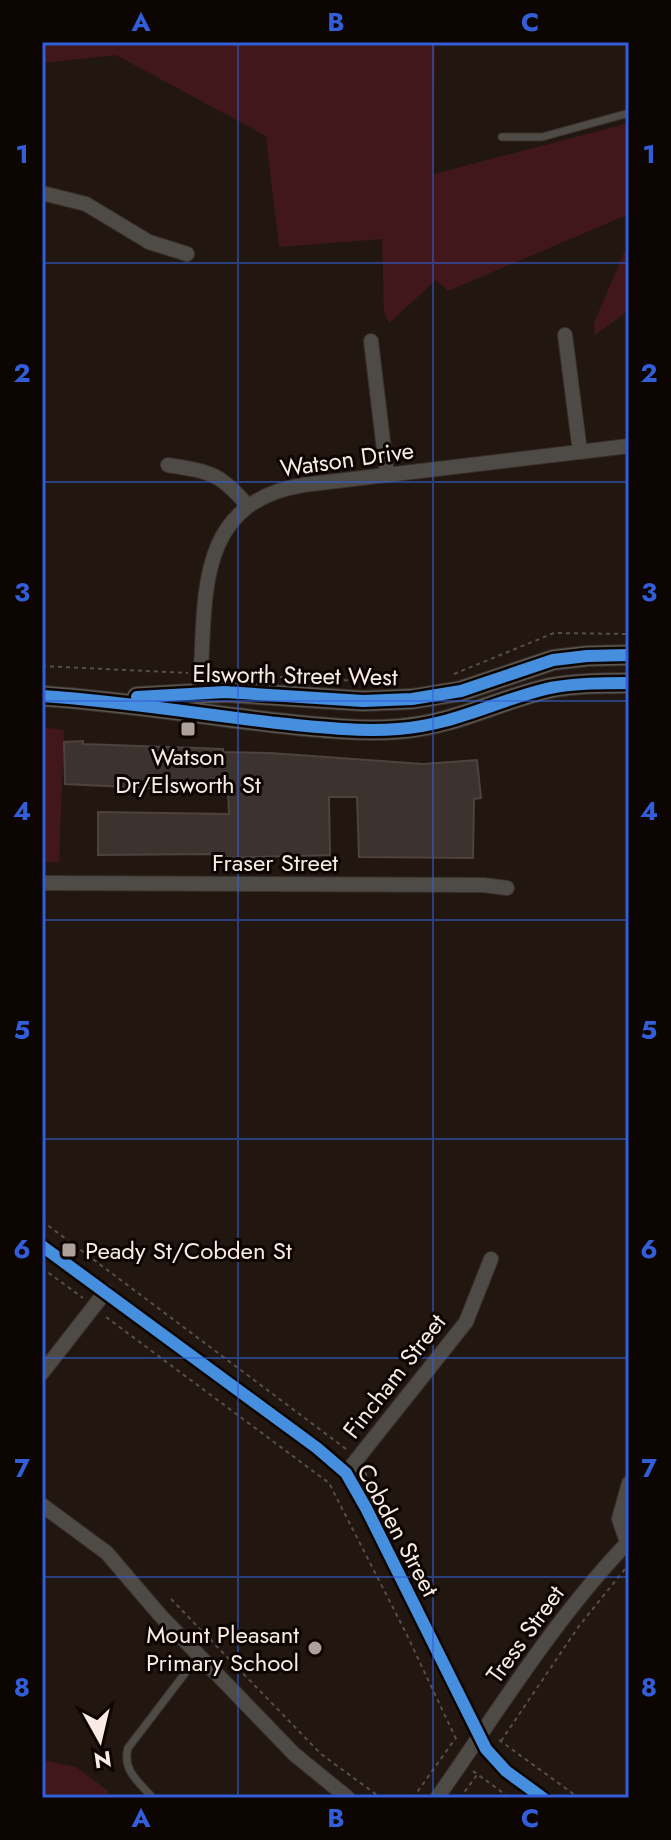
<svg xmlns="http://www.w3.org/2000/svg" width="671" height="1840" viewBox="0 0 671 1840" font-family="Jost,sans-serif">
	<style>
		.green { fill: #41171b }
		.building { fill: #3c332e; stroke: #4d423e; stroke-width: 2 }
		.lines { fill: none; stroke-linecap: round; stroke-linejoin: round }
		.lane-casing { stroke: #3a312b; stroke-width: 9 }
		.street-casing { stroke: #3a312b; stroke-width: 16 }
		.secondary-casing { stroke: #3a312b; stroke-width: 22 }
		.path { stroke: #544f4c; stroke-width: 2; stroke-dasharray: 4 4; stroke-linecap: butt }
		.lane { stroke: #4e4b47; stroke-width: 7 }
		.street { stroke: #4e4b47; stroke-width: 14 }
		.secondary { stroke: #595651; stroke-width: 20 }
		.cycleway-casing { stroke: #0c0502; stroke-width: 17 }
		.cycleway { stroke: #468fdf; stroke-width: 12 }
		.grid { fill: none; stroke: #335ed9; stroke-width: 2; stroke-opacity: 0.55 }
		.poi-dot { fill: #aea199; stroke: #0c0502; stroke-width: 3 }
		.labels { text-anchor: middle; dominant-baseline: central; stroke-width: 6; stroke-linejoin: round; paint-order: stroke }
		.street-label { font-size: 24px; fill: #f9ebe3; stroke: #0c0502 }
		.poi-label { font-size: 24px; fill: #f9ebe3; stroke: #0c0502 }
		.neatline { fill: none; stroke: #335ed9; stroke-width: 3 }
		.grid-label { font-size: 26px; text-anchor: middle; font-weight: bold; fill: #335ed9 }
	</style>
	<rect width="100%" height="100%" fill="#221710"/>
	<g class="green">
		<path d="M42,42h393l-1,132 195,-51v91l-181,77 -12,-11 -47,43 -5,-11 -2,-73 -103,8 -13,-111 -150,-81 -74,8z"/>
		<path d="M629,241v69l-34,25 -1,-12z"/>
		<path d="M42,727l22,3 -5,132h-17z"/>
		<path d="M42,1760l34,7 32,24 -1,7h-65z"/>
	</g>
	<path class="building" d="M83,741v3l140,5v3l47,1 153,11 54,-4 4,38 -7,1 -1,59 -114,-1 -2,-60h-28l1,58 -112,3v-4l-120,1v-43l131,2 -1,-22 -163,-8 -1,-42z"/>
	<g class="lines">
		<defs>
			<g id="lane">
				<path d="M502,137h40l87,-24"/>
				<path d="M151,1796c-13,-15 -29,-26 -23,-48l71,-93"/>
			</g>
			<g id="street">
				<path d="M42,193l44,11 63,38 38,12"/>
				<path d="M565,335l15,117"/>
				<path d="M371,341l16,134"/>
				<path d="M168,465c42,7 51,7 80,41"/>
				<path d="M199,700c9,-89 -12,-196 104,-215l326,-39"/>
				<path d="M42,883l441,2 24,3"/>
				<path d="M42,1246l275,202 29,25 20,35 120,241 20,22 37,27"/>
				<path d="M42,1373l64,-82"/>
				<path d="M346,1473l120,-151 25,-63"/>
				<path d="M42,1505l65,48 52,61 135,140 54,44"/>
				<path d="M627,1542l-8,-23 10,-36"/>
				<path d="M437,1798c61,-87 118,-180 192,-257"/>
			</g>
			<g id="secondary">
				<path d="M42,696c79,5 157,18 235,27 40,4 81,9 121,6 57,-4 99,-29 152,-41 26,-5 53,-5 79,-5"/>
				<path d="M137,697l88,-5 138,9 49,-2 49,-8 92,-31 34,-4 42,-1"/>
			</g>
		</defs>
		<use href="#lane" class="lane-casing"/>
		<use href="#street" class="street-casing"/>
		<use href="#secondary" class="secondary-casing"/>
		<g class="path">
			<path d="M42,666l146,7"/>
			<path d="M454,674l100,-41 75,1"/>
			<path d="M280,677l102,5"/>
			<path d="M42,1221l304,228"/>
			<path d="M42,1268l41,30"/>
			<path d="M106,1317l223,166 77,150 51,108"/>
			<path d="M365,1472l11,23"/>
			<path d="M171,1599l150,155 60,44"/>
			<path d="M499,1740l80,58"/>
			<path d="M501,1741l78,-115 50,-62"/>
			<path d="M473,1771l37,27"/>
			<path d="M413,1798l42,-59"/>
			<path d="M460,1798l17,-23"/>
		</g>
		<use href="#lane" class="lane"/>
		<use href="#street" class="street"/>
		<use href="#secondary" class="secondary"/>
		<defs>
			<g id="cycleway">
				<path d="M42,696c79,5 157,18 235,27 40,4 81,9 121,6 57,-4 99,-29 152,-41 26,-5 53,-5 79,-5"/>
				<path d="M137,697l88,-5 138,9 49,-2 49,-8 92,-31 34,-4 42,-1"/>
				<path d="M42,1246l275,202 29,25 20,35 120,241 20,22 37,27"/>
			</g>
		</defs>
		<use href="#cycleway" class="cycleway-casing"/>
		<use href="#cycleway" class="cycleway"/>
	</g>
	<path class="grid" d="M238,42v1756M433,42v1756M42,263h587M42,482h587M42,701h587M42,920h587M42,1139h587M42,1358h587M42,1577h587"/>
	<g class="poi-dot">
		<rect x="180" y="721" width="16" height="16" rx="4"/>
		<rect x="61" y="1242" width="16" height="16" rx="4"/>
		<circle cx="315" cy="1648" r="8"/>
	</g>
	<g class="labels">
		<g class="street-label">
			<text transform="translate(347 459) rotate(-8)">Watson Drive</text>
			<text transform="translate(295 675) rotate(1)">Elsworth Street West</text>
			<text x="275" y="862">Fraser Street</text>
			<text transform="translate(394 1376) rotate(-52)">Fincham Street</text>
			<text transform="translate(398 1530) rotate(62)">Cobden Street</text>
			<text transform="translate(525 1634) rotate(-54)">Tress Street</text>
		</g>
		<g class="poi-label">
			<text x="188" y="756">Watson<tspan x="188" dy="28">Dr/Elsworth St</tspan></text>
			<text x="85" y="1250" text-anchor="start">Peady St/Cobden St</text>
			<text x="299" y="1634" text-anchor="end">Mount Pleasant<tspan x="299" dy="28">Primary School</tspan></text>
		</g>
	</g>
	<rect width="671" height="1840" fill="none" stroke="#0c0502" stroke-width="88"/>
	<g transform="translate(100 1740) rotate(172)" stroke="#0c0502" stroke-width="6" paint-order="stroke">
	<path d="M0-6L14 30L0 20L-14 30Z" fill="#f9ebe3"/>
	<text y="-12" font-size="22" font-weight="bold" text-anchor="middle" fill="#f9ebe3">N</text>
	</g>
	<rect x="44" y="44" width="583" height="1752" class="neatline"/>
	<g class="grid-label">
		<text x="141" y="31">A</text>
		<text x="336" y="31">B</text>
		<text x="530" y="31">C</text>
		<text x="22" y="163">1</text>
		<text x="649" y="163">1</text>
		<text x="22" y="382">2</text>
		<text x="649" y="382">2</text>
		<text x="22" y="601">3</text>
		<text x="649" y="601">3</text>
		<text x="22" y="820">4</text>
		<text x="649" y="820">4</text>
		<text x="22" y="1039">5</text>
		<text x="649" y="1039">5</text>
		<text x="22" y="1258">6</text>
		<text x="649" y="1258">6</text>
		<text x="22" y="1477">7</text>
		<text x="649" y="1477">7</text>
		<text x="22" y="1696">8</text>
		<text x="649" y="1696">8</text>
		<text x="141" y="1827">A</text>
		<text x="336" y="1827">B</text>
		<text x="530" y="1827">C</text>
	</g>
</svg>
